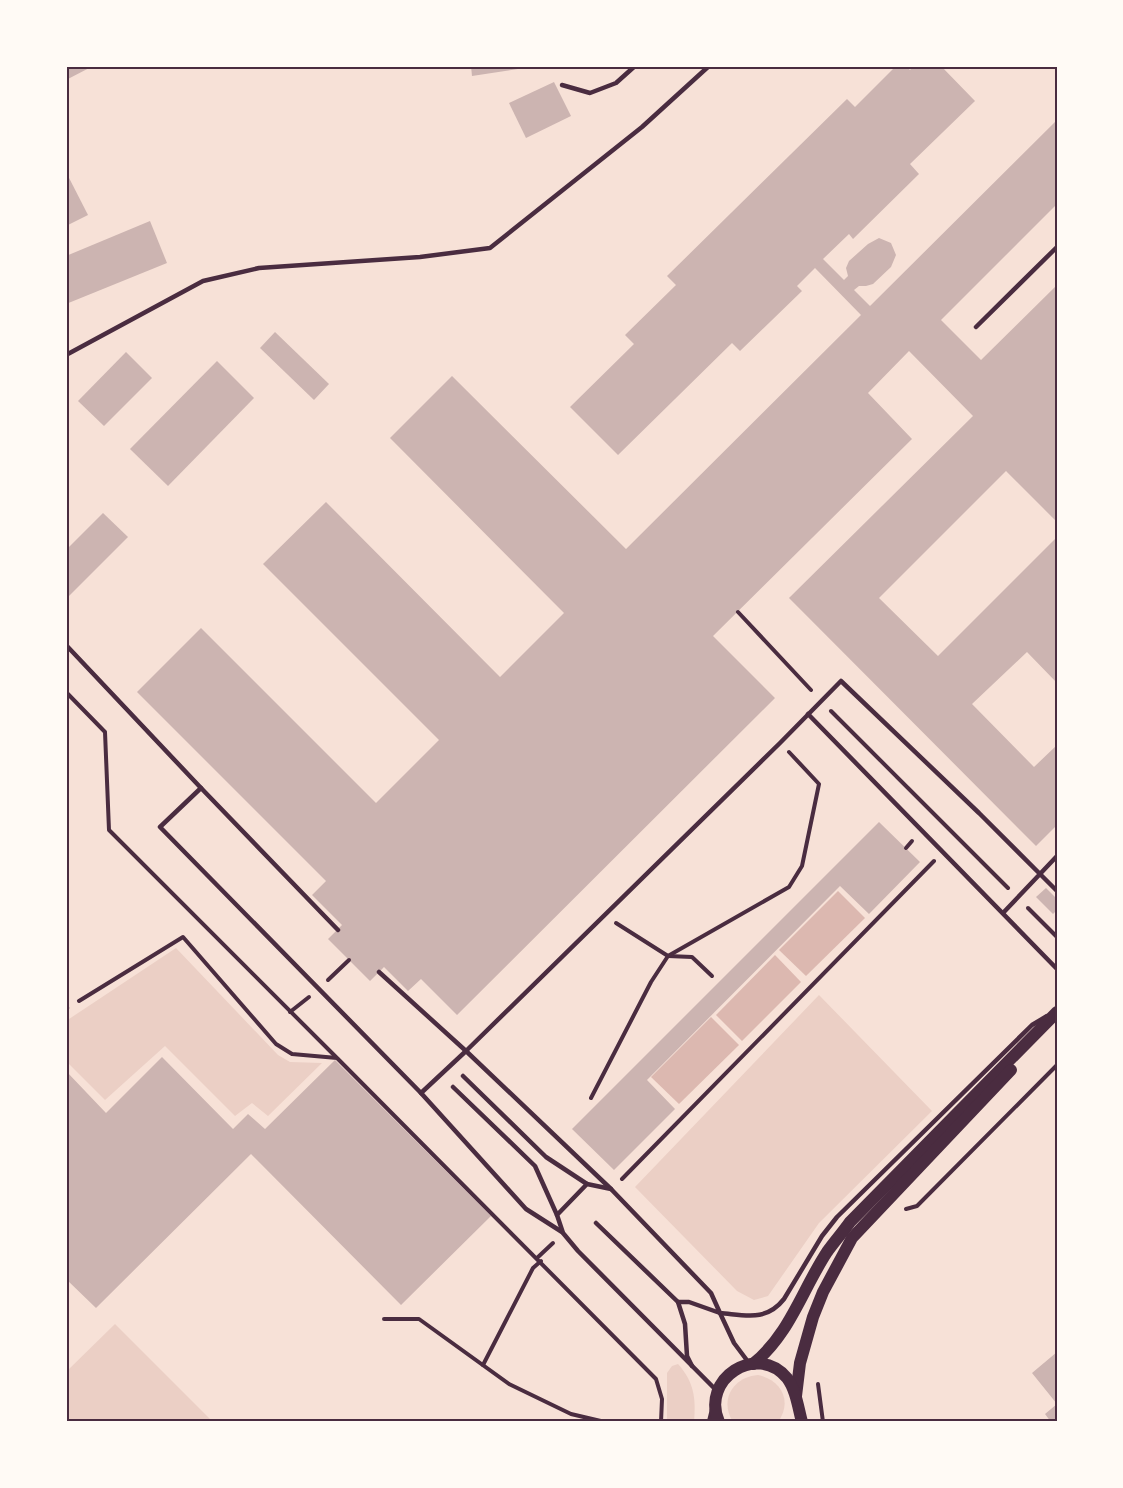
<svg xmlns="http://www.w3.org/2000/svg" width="1123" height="1488" viewBox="0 0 1123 1488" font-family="Karla,sans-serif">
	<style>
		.green { fill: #ebcfc5 }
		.water { fill: #dcb8b0 }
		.building { fill: #ccb4b1 }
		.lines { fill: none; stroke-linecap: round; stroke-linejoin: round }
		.path { stroke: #4a2c40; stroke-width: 4 }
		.service { stroke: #4a2c40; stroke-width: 4.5 }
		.secondary { stroke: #4a2c40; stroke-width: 12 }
		.neatline { fill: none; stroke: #4a2c40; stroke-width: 2 }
	</style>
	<rect width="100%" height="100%" fill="#f7e1d7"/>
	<g class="green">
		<path d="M176,948l102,107 12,7 32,1 -54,53 -16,-13 -17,13 -70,-70 -60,54 -39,-39v-40z"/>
		<path d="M819,995l113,116 -113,112 -51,73 -14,4 -17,-9 -102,-104z"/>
		<path d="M115,1324l98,98h-147v-50z"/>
		<path d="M678,1364c16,18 18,34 16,58h-27v-49l5,-7z"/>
		<path d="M758,1375c23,5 35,26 20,47h-45c-14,-22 0,-45 25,-47z"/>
	</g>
	<g class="water">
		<path d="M838,891l27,27 -59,58 -27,-26z"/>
		<path d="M775,955l26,27 -59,59 -26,-26z"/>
		<path d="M711,1017l28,28 -60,59 -28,-27z"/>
	</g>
	<g class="building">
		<path d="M66,66h27l-27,14z"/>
		<path d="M471,66h59l1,1 -59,9z"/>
		<path d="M896,66h10l4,4 4,-4h27l34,35 -65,63 9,10 -66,65 -4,-5 -26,25 21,21 4,-4 -2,-8 3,-7 19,-17 11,-6 12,5 5,12 -5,12 -18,17 -7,2h-7l-5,4 16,16 187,-186v84l-116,116 40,40 76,-75v237l-51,-51 -127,127 59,58 119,-119v146l-30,-31 -55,52 62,63 23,-22v80l-21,21 -247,-248 184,-182 -64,-65 -41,42 44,46 -199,197 62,62 -318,317 -36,-36 -13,12 -24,-24 -14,14 -42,-42 14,-14 -30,-30 14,-14 -189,-189 64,-64 175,175 63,-63 -176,-176 63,-62 174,175 64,-64 -174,-175 62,-62 174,173 235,-234 -46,-47 -18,18 5,5 -62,60 -8,-8 -114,112 -48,-48 64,-63 -9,-9 51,-50 -9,-9 180,-177 8,8z"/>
		<path d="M554,82l17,34 -45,22 -17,-35z"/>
		<path d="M66,172l22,43 -22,11z"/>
		<path d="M150,221l17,42 -101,41v-48z"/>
		<path d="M275,332l54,52 -15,16 -54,-52z"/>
		<path d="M126,352l26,26 -48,48 -26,-25z"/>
		<path d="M217,361l37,37 -86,88 -38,-37z"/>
		<path d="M103,513l25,24 -62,62v-49z"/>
		<path d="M879,822l41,40 -51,52 -29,-28 -193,194 28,29 -61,61 -42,-41z"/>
		<path d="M1046,888l11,11v11l-4,4 -17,-17z"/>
		<path d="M162,1057l71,72 15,-15 17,15 70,-69 156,156 -90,89 -150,-151 -155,154 -30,-29v-208l40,42z"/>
		<path d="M1057,1352v70h-6l-6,-8 12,-10 -25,-31z"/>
	</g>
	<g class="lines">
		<g class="path">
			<path d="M738,612l73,78"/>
			<path d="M66,692l39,40 4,98 227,227"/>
			<path d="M831,711l177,177"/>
			<path d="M906,848l6,-7"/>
			<path d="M1028,908l29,29"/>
			<path d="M616,923l52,33 24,1 20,19"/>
			<path d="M328,980l21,-20"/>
			<path d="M79,1001l104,-64 93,107 16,10 45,4 319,321 6,20 -1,23"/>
			<path d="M290,1012l19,-15"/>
			<path d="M591,1098l60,-116 17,-26 121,-69 13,-21 17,-82 -30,-32"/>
			<path d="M622,1179l312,-318"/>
			<path d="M906,1209l11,-3 140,-141"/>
			<path d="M537,1258l16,-15"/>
			<path d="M384,1319h35l90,65 62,30 34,8"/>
			<path d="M483,1365l50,-97 8,-7"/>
			<path d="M818,1384l5,38"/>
		</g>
		<g class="service">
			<path d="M562,85l28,8 26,-10 19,-17"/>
			<path d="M976,327l81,-80"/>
			<path d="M66,355l137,-74 56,-13 161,-11 70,-9 152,-121 67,-61"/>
			<path d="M66,645l135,143"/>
			<path d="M808,714l249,255"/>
			<path d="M1057,856l-17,18 17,17"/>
			<path d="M338,930l-137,-142 -41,39 261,266 105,116 36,23"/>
			<path d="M379,972l87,79 314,-308 61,-62 138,132 61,61 -37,39"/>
			<path d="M66,1009l1,-1"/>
			<path d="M463,1076l83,81 41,27"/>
			<path d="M453,1087l82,79 22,49"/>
			<path d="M421,1093l45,-42 145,138"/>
			<path d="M596,1223l82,79 7,22 2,32 5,10"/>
			<path d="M678,1302h11l31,11 14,30 15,20"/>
			<path d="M717,1391l-139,-140 -15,-18 -6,-18 30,-31 24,5 100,104 9,20c25,2 46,9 64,-14l38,-63 15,-19 195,-192 15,-9"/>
			<path d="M709,1422l3,-12"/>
		</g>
		<g class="secondary">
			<path d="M753,1364c37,-30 49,-74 74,-112 7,-10 16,-20 23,-30l207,-210"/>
			<path d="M796,1396l4,-33 13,-46 10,-25 29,-54 159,-168"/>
			<path d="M719,1422c-19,-43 38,-80 68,-44 9,12 11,29 15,44"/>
		</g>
	</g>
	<rect width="1123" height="1488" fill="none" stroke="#fffaf5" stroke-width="135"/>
	<rect x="68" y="68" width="988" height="1352" class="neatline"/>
</svg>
